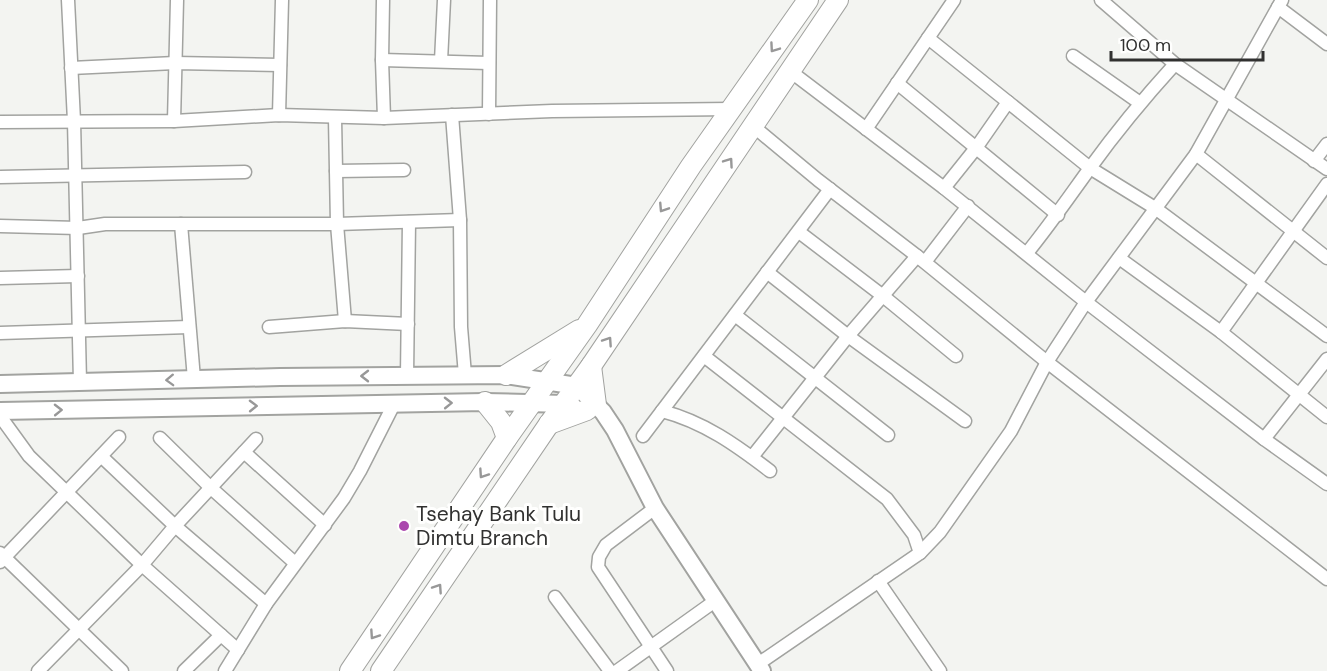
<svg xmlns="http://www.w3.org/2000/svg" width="1327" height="671" viewBox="0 0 1327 671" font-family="'DM Sans',sans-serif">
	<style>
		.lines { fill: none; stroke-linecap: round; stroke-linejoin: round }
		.minor-casing { stroke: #a2a3a0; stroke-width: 15 }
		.secondary-casing { stroke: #a2a3a0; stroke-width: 20 }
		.primary-casing { stroke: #a2a3a0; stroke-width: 22 }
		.minor { stroke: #fff; stroke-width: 12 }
		.secondary { stroke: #fff; stroke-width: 16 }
		.primary { stroke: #fff; stroke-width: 20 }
		.oneway { stroke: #989898 }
		.poi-dot { fill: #ab48ae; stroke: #fffffe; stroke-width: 2 }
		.labels { text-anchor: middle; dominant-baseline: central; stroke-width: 6; stroke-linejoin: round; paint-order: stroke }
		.poi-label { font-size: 21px; fill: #313130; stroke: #fffffe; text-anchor: start }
	</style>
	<rect width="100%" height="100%" fill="#f3f4f1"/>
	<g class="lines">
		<defs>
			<g id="minor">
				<path d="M68,0l6,121 6,261"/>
				<path d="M383,0l-1,60 2,58"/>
				<path d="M1101,0l74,64 152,105"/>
				<path d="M1278,7l49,37"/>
				<path d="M928,38l80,64 -32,46 -32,40"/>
				<path d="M1073,56l67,47"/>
				<path d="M382,60l107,3"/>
				<path d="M441,61l3,-61"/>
				<path d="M71,68l104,-5 105,2"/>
				<path d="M790,71l154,117 142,114 178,137 63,45"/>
				<path d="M897,83l161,132"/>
				<path d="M1008,102l82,66 65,40 172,128"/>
				<path d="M489,114l1,-114"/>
				<path d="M279,115l3,-115"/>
				<path d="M452,115l8,105 1,107 4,48"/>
				<path d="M335,118l2,106 8,97"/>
				<path d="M174,121l3,-121"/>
				<path d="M0,122l174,-1 105,-6 105,3 168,-7 180,-2"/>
				<path d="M753,126l65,54 99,76 130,106 280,217"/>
				<path d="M866,129l88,-129"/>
				<path d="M1196,154l131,104"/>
				<path d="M1314,161l13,-17"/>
				<path d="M336,171l68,-1"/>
				<path d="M0,177l245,-5"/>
				<path d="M181,224l13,155"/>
				<path d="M0,226l78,2 27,-4h232l123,-4"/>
				<path d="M799,232l84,64 73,60"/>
				<path d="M1027,253c22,-27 42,-56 63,-85 26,-36 55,-71 85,-104"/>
				<path d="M1119,258l102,74 106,85"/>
				<path d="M925,262l43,-56"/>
				<path d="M767,272l81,64 117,85"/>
				<path d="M0,278l78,-2"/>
				<path d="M735,315l153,120"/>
				<path d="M269,327l76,-6 63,3"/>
				<path d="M1221,332l106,-148"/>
				<path d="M0,333l189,-6"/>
				<path d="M704,356l183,143 27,36 6,18"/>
				<path d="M407,376l2,-154"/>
				<path d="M662,411c42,11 74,34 108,60"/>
				<path d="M0,416l29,40 113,109 96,85"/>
				<path d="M643,436l187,-247"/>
				<path d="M160,438l51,50 84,75"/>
				<path d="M1264,439l63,-80"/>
				<path d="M244,452l81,73"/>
				<path d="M101,456l74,70 91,78"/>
				<path d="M752,457l96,-121 69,-80"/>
				<path d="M655,508l-49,37 -7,12 -1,10 69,104"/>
				<path d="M0,553l122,118"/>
				<path d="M0,562l119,-125"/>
				<path d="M878,581l62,90"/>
				<path d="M555,597l55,74"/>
				<path d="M758,664l162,-111 20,-21 71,-101 36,-69 39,-60 110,-148 86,-154"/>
				<path d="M38,671l104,-106 33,-39 81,-87"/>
				<path d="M184,671l37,-36"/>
				<path d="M225,671l41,-67 78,-106 16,-27 34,-67"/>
				<path d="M617,671l98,-70"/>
			</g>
			<g id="secondary">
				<path d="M0,384l280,-7 226,-2 71,11 26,26 12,18 40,78 107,163"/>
				<path d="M0,411l485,-9 80,2 8,2"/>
			</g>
			<g id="primary">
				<path d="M591,366l5,39"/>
				<path d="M506,375l73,-45"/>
				<path d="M485,402l16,20 6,16"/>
				<path d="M549,424l38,-14"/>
				<path d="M350,671l157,-233 80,-113 104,-159 117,-166"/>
				<path d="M381,671l168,-247 42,-58 247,-366"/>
			</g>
		</defs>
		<use href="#minor" class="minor-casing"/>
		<use href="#secondary" class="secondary-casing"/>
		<use href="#primary" class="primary-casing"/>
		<use href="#minor" class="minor"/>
		<use href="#secondary" class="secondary"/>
		<use href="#primary" class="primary"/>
	</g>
	<defs><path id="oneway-chevron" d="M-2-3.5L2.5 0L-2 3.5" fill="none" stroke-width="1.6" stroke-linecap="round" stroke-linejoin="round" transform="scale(1.5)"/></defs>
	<g class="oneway">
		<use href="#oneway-chevron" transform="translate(774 48) rotate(125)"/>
		<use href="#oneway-chevron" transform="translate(729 162) rotate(-55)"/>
		<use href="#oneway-chevron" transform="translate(663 208) rotate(123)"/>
		<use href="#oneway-chevron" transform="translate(608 341) rotate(-56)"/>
		<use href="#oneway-chevron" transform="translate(365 376) rotate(180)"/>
		<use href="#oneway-chevron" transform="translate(170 380) rotate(178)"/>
		<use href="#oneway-chevron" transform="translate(448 403) rotate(-1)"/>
		<use href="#oneway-chevron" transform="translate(253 406) rotate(-1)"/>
		<use href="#oneway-chevron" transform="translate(58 410) rotate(-1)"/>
		<use href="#oneway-chevron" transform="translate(483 474) rotate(124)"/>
		<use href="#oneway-chevron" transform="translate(438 588) rotate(-56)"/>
		<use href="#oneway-chevron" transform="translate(374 635) rotate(124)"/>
	</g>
	<circle class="poi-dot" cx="404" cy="526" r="6"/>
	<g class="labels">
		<g class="poi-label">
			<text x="416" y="514">Tsehay Bank Tulu<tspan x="416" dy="24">Dimtu Branch</tspan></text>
		</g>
	</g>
	<path d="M1111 51v9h152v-9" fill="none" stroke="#313130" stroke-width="3"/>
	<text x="1120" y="51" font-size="18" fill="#313130" stroke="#fffffe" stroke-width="4.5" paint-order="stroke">100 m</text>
</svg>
